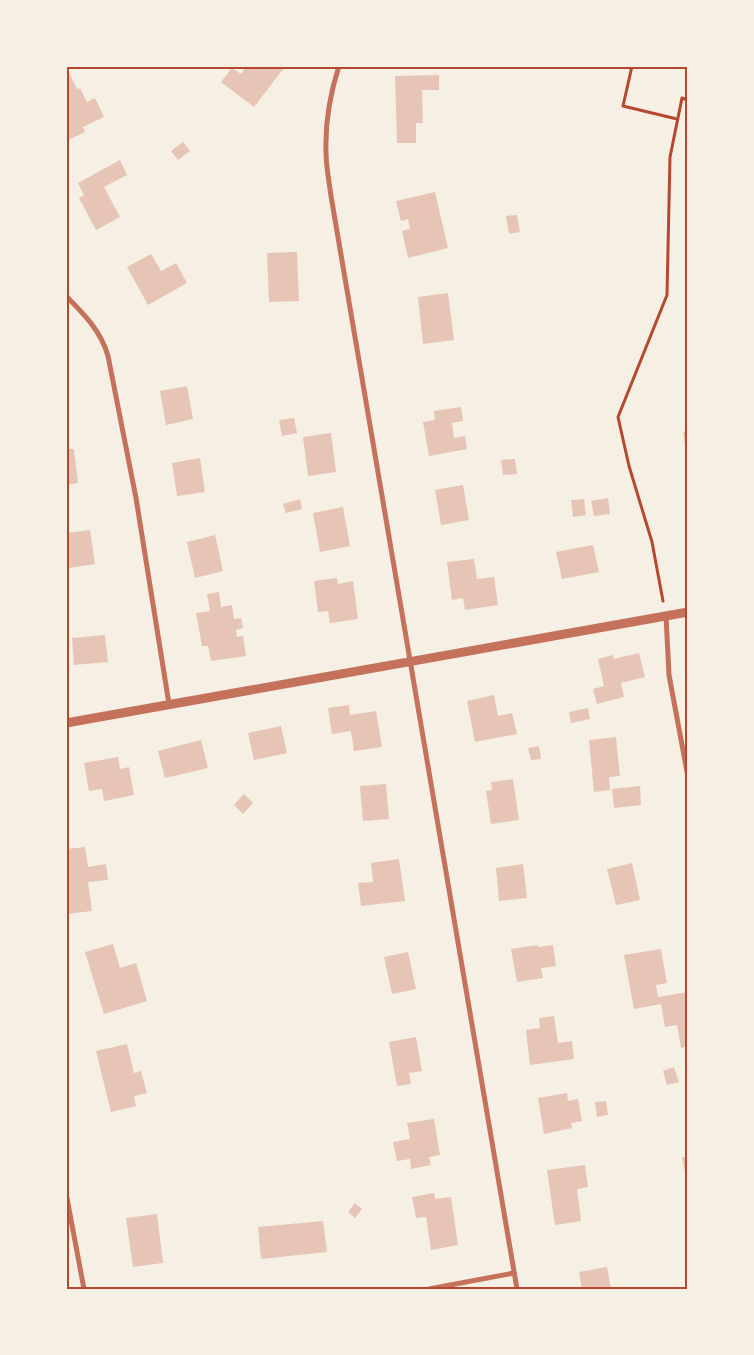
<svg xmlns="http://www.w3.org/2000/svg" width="754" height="1355" viewBox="0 0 754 1355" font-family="'Crimson Pro',serif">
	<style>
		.building { fill: #e6c5b7 }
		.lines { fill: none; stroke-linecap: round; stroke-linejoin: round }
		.path { stroke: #b5482f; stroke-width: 3 }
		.minor { stroke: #c5725c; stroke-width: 5 }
		.tertiary { stroke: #c5725c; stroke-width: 9 }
		.neatline { fill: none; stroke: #b5482f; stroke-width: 2 }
	</style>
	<rect width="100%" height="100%" fill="#f6efe4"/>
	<g class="building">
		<path d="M247,66h35l2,2 -30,39 -33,-25 11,-14 9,6z"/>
		<path d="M69,72l8,17 3,-1 7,14 8,-4 9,19 -21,10 2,5 -19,9v-68z"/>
		<path d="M439,75v15h-17l1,33h-7v20h-19l-2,-67z"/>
		<path d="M183,142l7,9 -12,9 -7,-9z"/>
		<path d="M120,160l7,15 -23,12 16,30 -24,13 -17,-32 5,-3 -6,-12z"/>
		<path d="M435,192l13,56 -40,10 -6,-27 8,-2 -2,-10 -7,2 -5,-20z"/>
		<path d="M517,215l3,17 -11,2 -3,-18z"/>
		<path d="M297,252l2,49 -30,1 -2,-49z"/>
		<path d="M151,254l10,17 15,-8 11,20 -39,22 -21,-38z"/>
		<path d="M448,293l6,47 -31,4 -5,-47z"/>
		<path d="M187,386l6,33 -27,6 -6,-34z"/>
		<path d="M461,407l2,14 -11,2 2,15 11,-2 2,13 -38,7 -6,-34 12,-2 -1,-9z"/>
		<path d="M294,418l3,15 -15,3 -3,-16z"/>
		<path d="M688,431v16h-3l-2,-15z"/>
		<path d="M331,433l5,39 -28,4 -5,-39z"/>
		<path d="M66,449h8l4,34 -12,2z"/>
		<path d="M200,458l5,34 -28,4 -5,-33z"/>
		<path d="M515,459l2,15 -14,1 -2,-15z"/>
		<path d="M463,485l6,35 -28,5 -6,-35z"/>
		<path d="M608,498l2,16 -16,2 -3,-15z"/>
		<path d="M300,499l2,10 -16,4 -3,-9z"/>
		<path d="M584,499l2,16 -13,2 -2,-17z"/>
		<path d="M343,507l7,39 -30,6 -7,-39z"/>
		<path d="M90,530l5,34 -26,4 -3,-20v-15z"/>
		<path d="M215,535l8,36 -28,7 -8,-36z"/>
		<path d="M593,545l6,27 -37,7 -6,-27z"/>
		<path d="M474,559l3,20 17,-2 4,28 -33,5 -2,-12 -11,2 -5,-38z"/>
		<path d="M337,578l1,6 15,-3 5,38 -28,4 -2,-12 -10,1 -4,-31z"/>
		<path d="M219,592l2,15 11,-2 2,14 7,-1 2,10 -7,2 1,7 6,-1 3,20 -35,5 -3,-15h-6l-6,-33 14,-2 -3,-17z"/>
		<path d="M105,635l3,27 -34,3 -2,-27z"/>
		<path d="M639,653l6,24 -24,6 3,14 -27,7 -4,-15 11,-3 -6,-27 15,-4 1,4z"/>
		<path d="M494,695l4,21 14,-3 5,21 -42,8 -8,-41z"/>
		<path d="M349,705l1,10 26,-4 6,36 -28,4 -3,-20 -19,3 -4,-26z"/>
		<path d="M588,708l2,11 -19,4 -2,-11z"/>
		<path d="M281,726l6,27 -33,7 -6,-27z"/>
		<path d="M616,737l4,39 -11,1 1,13 -16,2 -5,-52z"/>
		<path d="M201,740l7,28 -43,10 -7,-27z"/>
		<path d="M539,746l2,13 -10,1 -3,-12z"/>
		<path d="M118,757l2,12 9,-2 5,28 -30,6 -2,-12 -13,2 -5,-28z"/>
		<path d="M513,779l6,41 -28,4 -5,-33 6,-1 -1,-8z"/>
		<path d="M386,784l3,35 -26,2 -3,-35z"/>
		<path d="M640,786l1,19 -27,3 -2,-19z"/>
		<path d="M244,794l9,9 -10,11 -9,-9z"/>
		<path d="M85,847l3,20 18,-3 2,16 -20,2 4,29 -25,3 -1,-65z"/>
		<path d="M399,859l6,42 -44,5 -3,-23 15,-1 -2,-19z"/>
		<path d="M632,863l8,37 -24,5 -9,-36z"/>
		<path d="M523,864l4,34 -28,3 -3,-33z"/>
		<path d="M113,944l7,24 16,-5 11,38 -43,13 -19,-62z"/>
		<path d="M537,945l1,2 15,-2 3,21 -15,2 2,10 -26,4 -6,-33z"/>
		<path d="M661,949l6,34 -11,2 2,12 30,-5v54l-7,2 -4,-23 -12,2 -4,-23 -27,5 -10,-54z"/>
		<path d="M408,952l8,37 -24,5 -8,-37z"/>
		<path d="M554,1016l4,27 14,-2 2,18 -44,6 -4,-35 14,-2 -1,-10z"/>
		<path d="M416,1037l6,34 -13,2 2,11 -14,2 -8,-44z"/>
		<path d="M127,1044l7,29 7,-2 6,22 -13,3 2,10 -25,6 -15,-61z"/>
		<path d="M674,1067l5,15 -12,3 -4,-14z"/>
		<path d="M567,1093l1,8 10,-2 4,22 -11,2 1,5 -28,6 -6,-36z"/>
		<path d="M606,1101l2,14 -11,2 -2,-15z"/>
		<path d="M434,1119l6,36 -11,2 2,8 -20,4 -1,-10 -13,2 -4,-19 17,-3 -3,-16z"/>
		<path d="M682,1157h6v27h-1z"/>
		<path d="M585,1165l3,22 -11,2 4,32 -26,4 -8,-55z"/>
		<path d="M434,1193l1,6 16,-2 7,48 -27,5 -5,-33 -10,1 -4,-21z"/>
		<path d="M355,1203l7,6 -7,9 -7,-6z"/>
		<path d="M157,1214l6,49 -30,4 -7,-49z"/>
		<path d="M323,1221l4,31 -66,7 -3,-32z"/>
		<path d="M607,1267l4,22h-29l-3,-17z"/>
	</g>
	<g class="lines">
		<g class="path">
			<path d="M632,66l-9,40 54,13"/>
			<path d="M663,601l-11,-59 -23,-76 -11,-49 49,-122 3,-138 12,-59 6,2"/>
		</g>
		<g class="minor">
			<path d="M339,66c-9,28 -14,57 -13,86 0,14 3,29 5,44l186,1093"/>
			<path d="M66,296c18,18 35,35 42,60l28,142 33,206"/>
			<path d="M666,616l3,59 19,102"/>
			<path d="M66,1193l18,96"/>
			<path d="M429,1289l85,-16"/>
		</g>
		<path class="tertiary" d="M66,723l622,-111"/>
	</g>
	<rect width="754" height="1355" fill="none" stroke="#f6efe4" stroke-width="135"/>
	<rect x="68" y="68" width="618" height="1220" class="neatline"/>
</svg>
